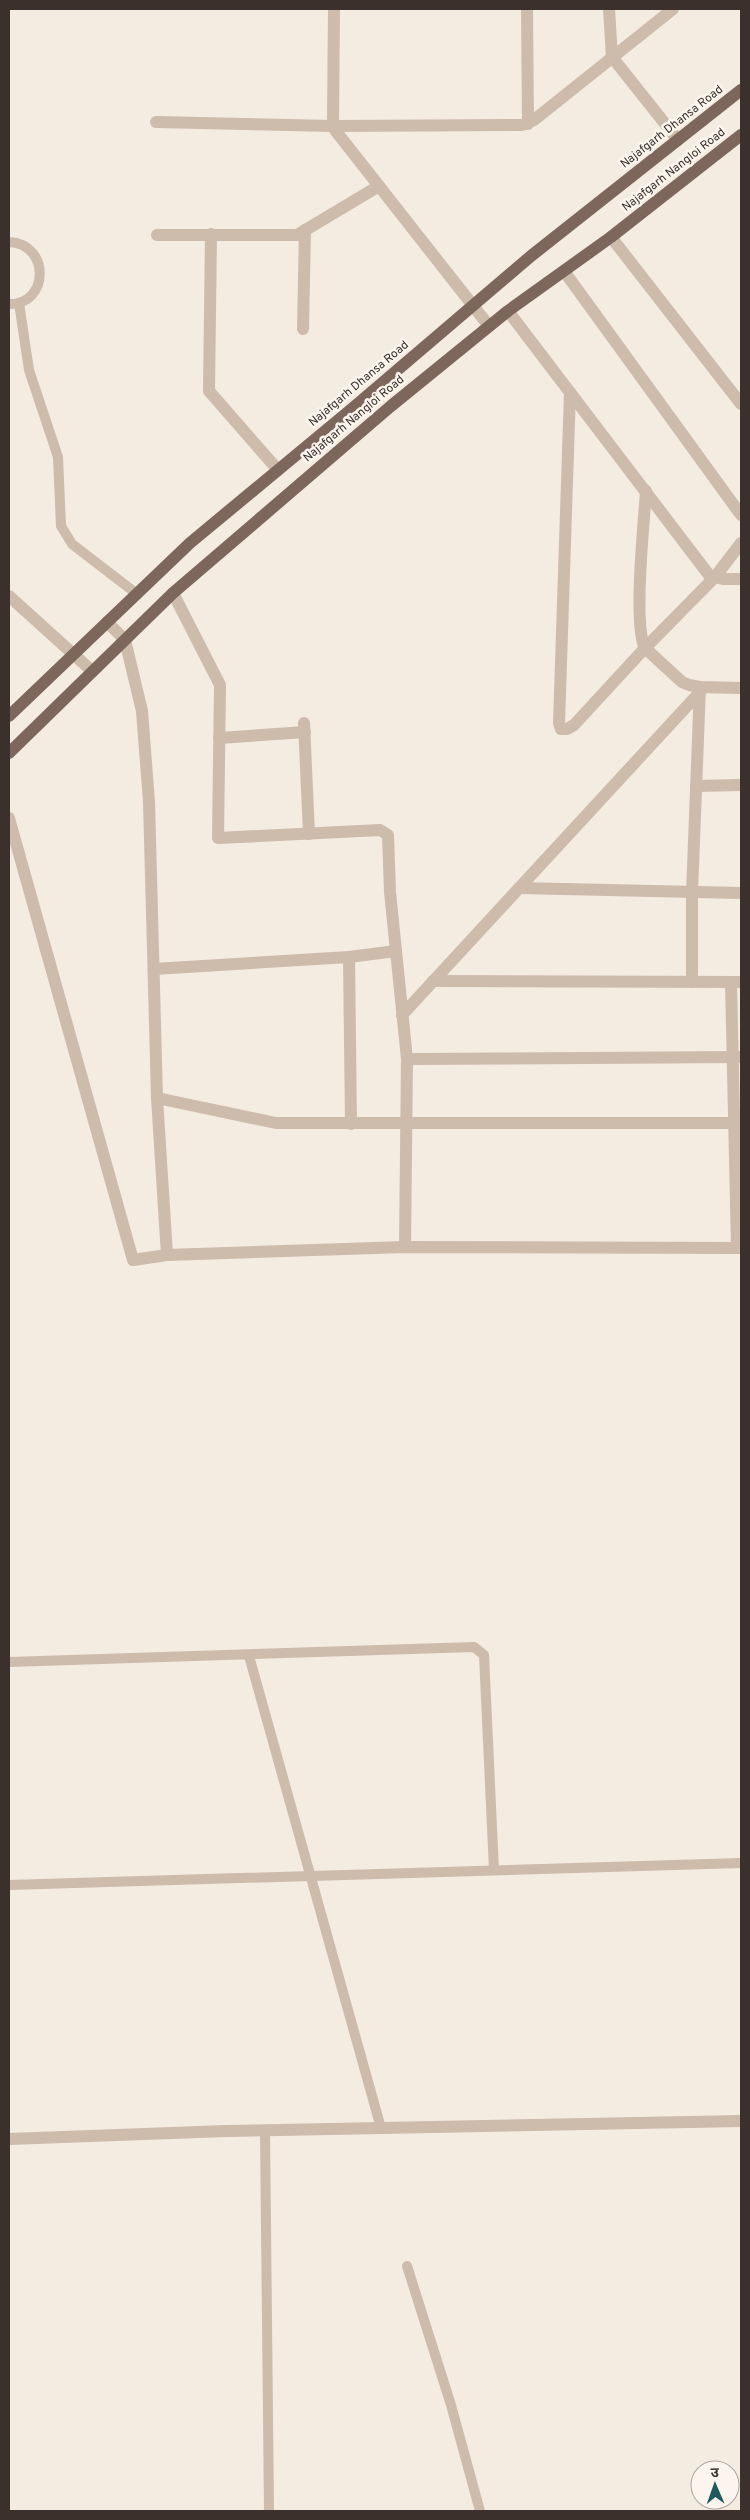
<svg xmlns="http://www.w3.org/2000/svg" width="750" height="2520" viewBox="0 0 750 2520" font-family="Overpass,'Noto Sans Devanagari',sans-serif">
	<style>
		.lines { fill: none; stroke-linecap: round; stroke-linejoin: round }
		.service { stroke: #cdbbac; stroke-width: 10 }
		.minor { stroke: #cdbbac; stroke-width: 12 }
		.primary { stroke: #7d675c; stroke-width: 12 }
		.labels { text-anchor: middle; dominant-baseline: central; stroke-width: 5; stroke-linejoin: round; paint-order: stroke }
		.street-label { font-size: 12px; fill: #3b302b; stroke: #fbf5ee }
	</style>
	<rect width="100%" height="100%" fill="#f4ebe1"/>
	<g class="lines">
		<g class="service">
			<path d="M9,242c42,2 40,63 0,62"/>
			<path d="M19,303l10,67 29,87 3,69 11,18 65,50"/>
			<path d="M249,1656l132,472"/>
			<path d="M9,1662l465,-15 10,8 10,215"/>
			<path d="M9,1885l732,-22"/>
			<path d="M265,2130l4,381"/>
			<path d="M407,2266l44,139 29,106"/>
		</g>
		<g class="minor">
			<path d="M334,9l-1,112 2,9 154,196"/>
			<path d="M527,9l1,115"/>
			<path d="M609,9l3,48 66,83"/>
			<path d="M156,122l177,4 189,-1 12,-5 139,-111"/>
			<path d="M211,234l-2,157 69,79"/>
			<path d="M157,235h140l82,-49"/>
			<path d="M611,237l130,167"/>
			<path d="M564,271l177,244"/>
			<path d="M508,311l201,264 14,4h18"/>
			<path d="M303,329l2,-99"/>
			<path d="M570,392l-11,331 2,6h6l7,-4 71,-77 70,-71 26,-34"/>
			<path d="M646,491c-2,31 -13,135 -1,157l37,34 7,3 11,2 41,1"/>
			<path d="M173,593l47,92 -2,153 162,-8 8,5 2,57 17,167 -2,188"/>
			<path d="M9,596l83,75"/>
			<path d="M107,622l18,18 17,71 7,91 8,296 10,157 238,-8 336,1"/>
			<path d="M304,723l5,111"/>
			<path d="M219,738l86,-6"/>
			<path d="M696,786l45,-1"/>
			<path d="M9,818l124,442 34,-5"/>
			<path d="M519,888l222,5"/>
			<path d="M349,957l2,167"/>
			<path d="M154,969l195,-12 47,-6"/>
			<path d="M433,981l308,1"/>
			<path d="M692,982v-89l8,-206"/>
			<path d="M731,982l6,266"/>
			<path d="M402,1015l298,-323"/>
			<path d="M407,1059l334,-2"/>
			<path d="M157,1098l119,25h465"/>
			<path d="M9,2139l217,-8 515,-10"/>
		</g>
		<g class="primary">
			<path d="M9,716l181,-173 164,-136 177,-151 210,-166"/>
			<path d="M9,753l164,-160 218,-187 117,-95 103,-74 130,-102"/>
		</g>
	</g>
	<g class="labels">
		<g class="street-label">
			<text transform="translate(672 127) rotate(-38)">Najafgarh Dhansa Road</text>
			<text transform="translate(674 170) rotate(-38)">Najafgarh Nangloi Road</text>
			<text transform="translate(359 384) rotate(-40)">Najafgarh Dhansa Road</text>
			<text transform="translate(354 419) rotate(-40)">Najafgarh Nangloi Road</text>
		</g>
	</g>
	<rect width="750" height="2520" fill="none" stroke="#3b302b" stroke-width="20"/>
	<g transform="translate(715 2485) rotate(358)"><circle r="24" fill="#fbf5ee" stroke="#aea6a0"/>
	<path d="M0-4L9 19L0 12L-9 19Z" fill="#1f5a5e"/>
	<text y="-8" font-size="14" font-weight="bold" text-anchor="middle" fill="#3b302b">उ</text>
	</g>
</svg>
